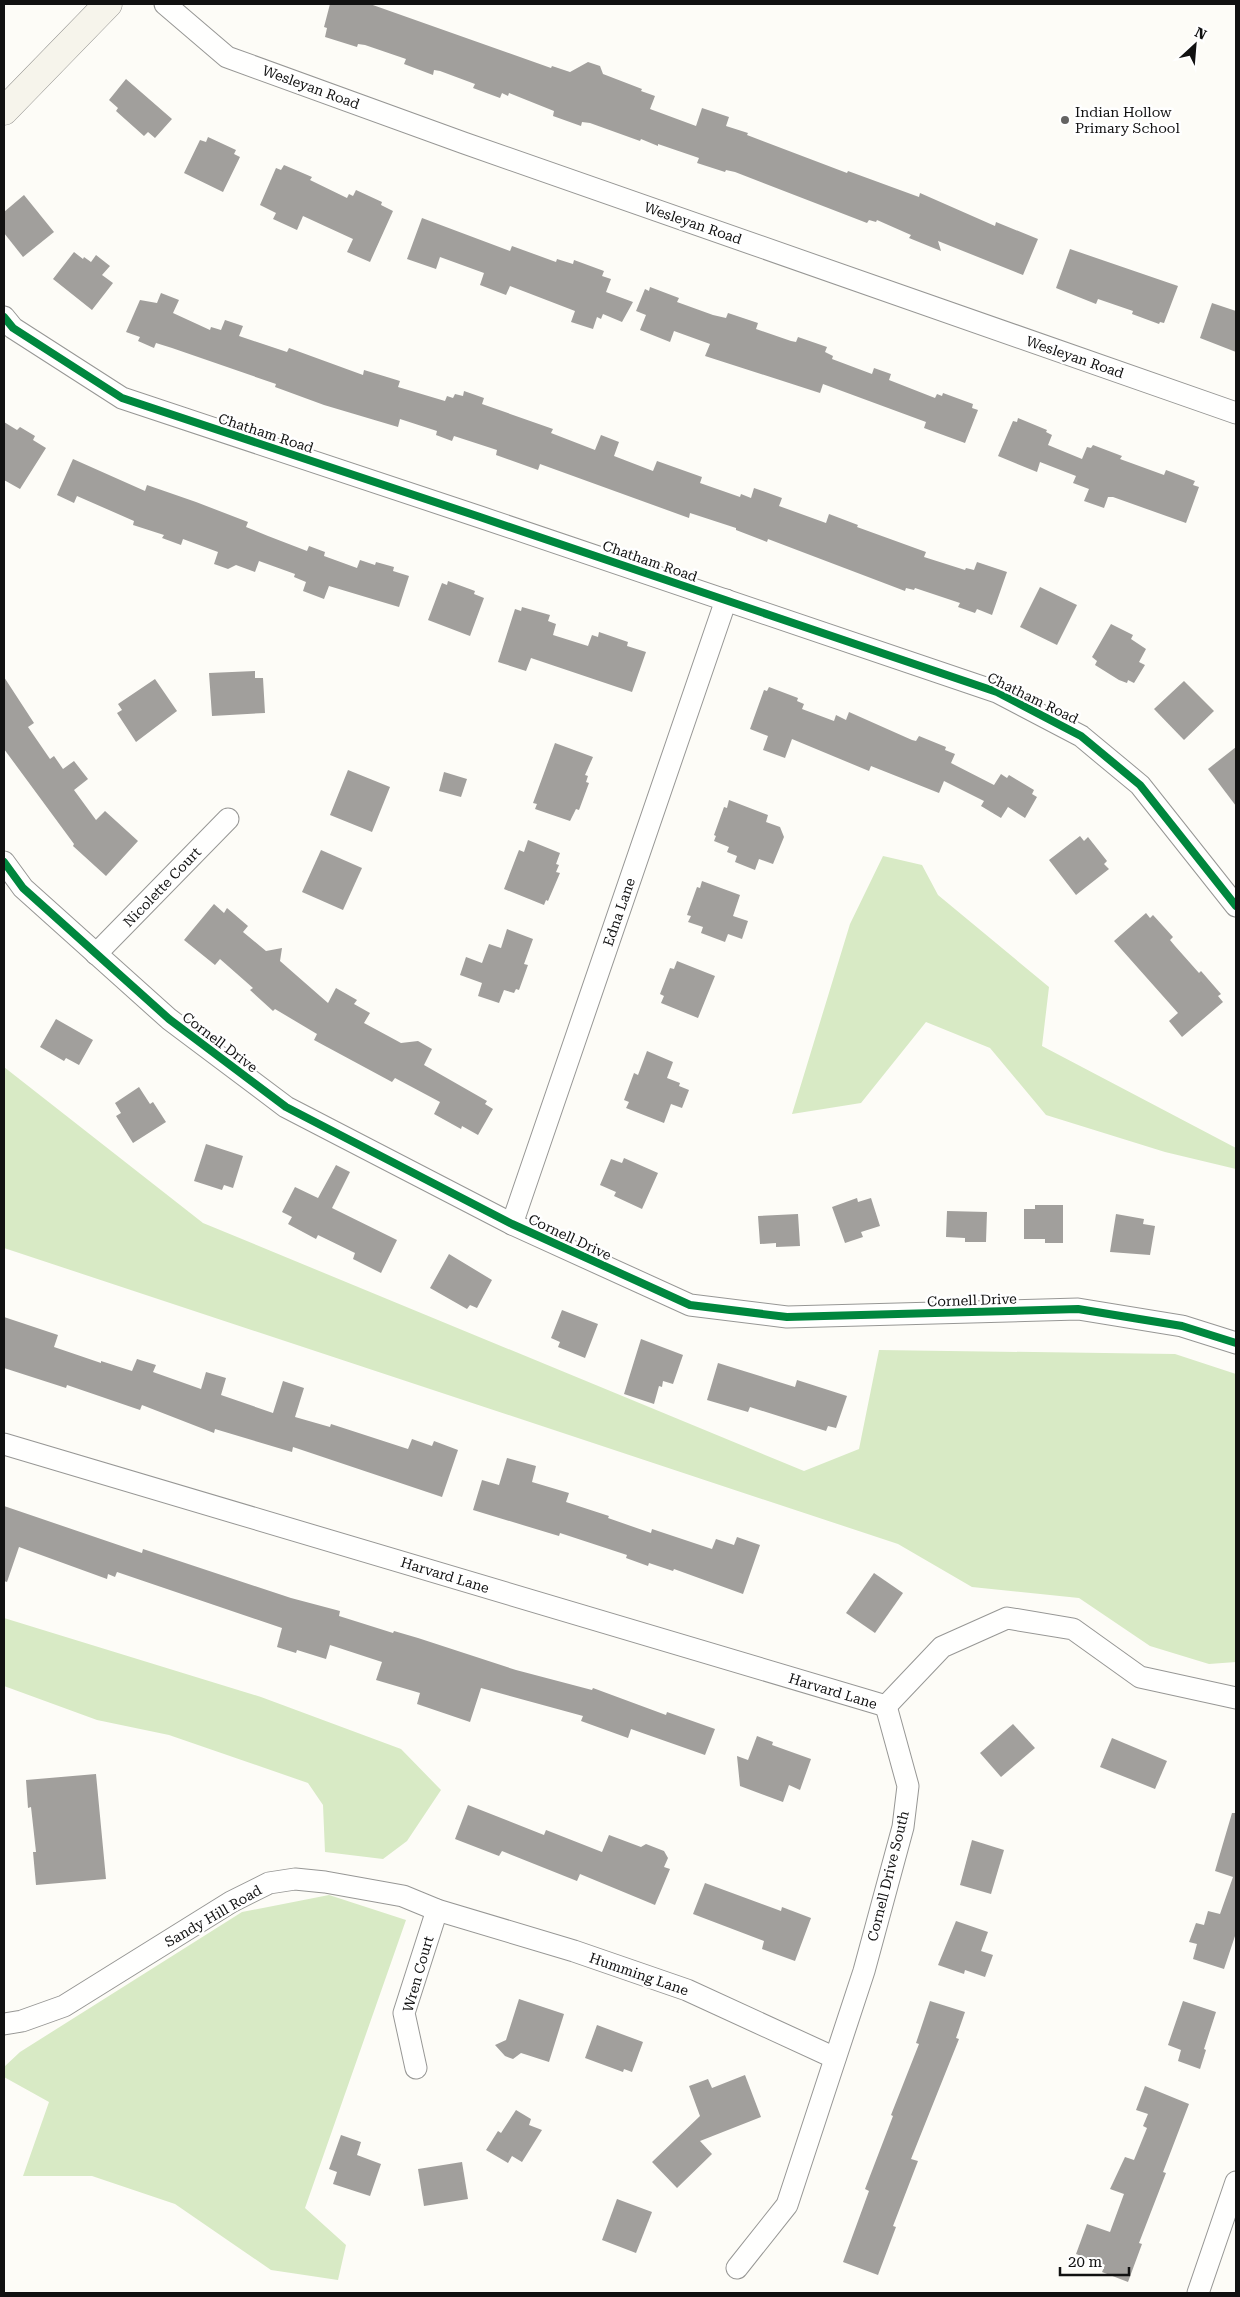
<svg xmlns="http://www.w3.org/2000/svg" width="1240" height="2297" viewBox="0 0 1240 2297" font-family="'Roboto Serif',serif">
	<style>
		.forest { fill: #d8eac5 }
		.building { fill: #a19f9c }
		.lines { fill: none; stroke-linecap: round; stroke-linejoin: round }
		.street-casing { stroke: #979795; stroke-width: 23 }
		.secondary-casing { stroke: #8e8d8b; stroke-width: 29 }
		.street { stroke: #fffffe; stroke-width: 21 }
		.secondary { stroke: #f6f4eb; stroke-width: 28 }
		.cycleway-casing { stroke: #fff; stroke-width: 11 }
		.cycleway { stroke: #00873e; stroke-width: 8 }
		.poi-dot { fill: #646362; stroke: #fff; stroke-width: 2 }
		.labels { text-anchor: middle; dominant-baseline: central; stroke-width: 5; stroke-linejoin: round; paint-order: stroke }
		.street-label { font-size: 14px; fill: #111; stroke: #fff }
		.poi-label { font-size: 14px; fill: #111; stroke: #fff; text-anchor: start }
	</style>
	<rect width="100%" height="100%" fill="#fdfcf7"/>
	<g class="forest">
		<path d="M883,856l39,9 16,30 111,92 -7,59 194,102v21l-71,-17 -119,-37 -56,-67 -64,-26 -65,81 -69,11 58,-190z"/>
		<path d="M4,1067l199,156 601,248 55,-22 20,-99 296,4 61,20v288l-27,2 -59,-18 -71,-48 -107,-11 -74,-43 -894,-296z"/>
		<path d="M4,1618l257,79 140,52 40,41 -34,51 -24,18 -58,-7 -2,-47 -15,-22 -139,-48 -72,-15 -93,-34z"/>
		<path d="M329,1895l77,25 -101,288 41,37 -8,35 -67,-10 -96,-66 -83,-28h-69l26,-74 -45,-25v-10l16,-15 222,-140z"/>
	</g>
	<g class="building">
		<path d="M330,4h40l181,64 1,-2 18,6 18,-10 12,4 3,8 39,15 -1,2 14,5 -5,13 46,17 6,-18 27,9 -3,9 22,7 -1,2 100,38 1,-2 71,26 1,-4 75,33 1,-4 42,17 -15,36 -85,-34 3,10 -32,-13 2,-3 -34,-15 -1,2 -7,-2 -2,3 -132,-51 -9,-2 -1,2 -28,-9 2,-5 -41,-14v2l-17,-7 -1,2 -50,-18 -8,-1 -1,4 -28,-10 1,-5 -45,-18 -1,3 -6,-3 -2,5 -27,-10 2,-4 -35,-13 -6,-1 -1,5 -29,-11 2,-5 -41,-14 -7,-1 -1,3 -32,-10 2,-9 -3,-1z"/>
		<path d="M126,79l46,40 -17,19 -7,-6 -4,4 -28,-25 2,-3 -9,-8z"/>
		<path d="M208,137l28,13 -2,4 6,3 -17,35 -39,-19 16,-33 6,2z"/>
		<path d="M284,165l28,12 -2,3 37,18 2,-4 4,2 3,-6 26,12 -1,3 12,6 -23,51 -23,-10 6,-13 -50,-23 -6,14 -24,-11 3,-6 -16,-8 16,-37 5,2z"/>
		<path d="M24,195l30,37 -31,25 -19,-24v-21z"/>
		<path d="M422,218l88,33 2,-5 44,16 1,-3 16,5 1,-4 30,11 -2,5 9,3 -5,13 27,10 -11,20 -19,-8 -2,5 -4,-2 -4,12 -22,-7 4,-11 -65,-25 -4,9 -26,-10 4,-12 -44,-16 -4,12 -29,-10z"/>
		<path d="M1070,249l108,37 -14,37 -4,-1 -1,2 -27,-10 1,-3 -35,-12 -2,5 -40,-16z"/>
		<path d="M74,252l9,7 1,-2 7,5 5,-7 14,11 -8,9 11,8 -21,27 -39,-31z"/>
		<path d="M650,287l29,11 -2,4 36,13 13,3 2,-5 30,10 -2,6 35,12 5,1 2,-5 29,10 -2,5 8,4 -1,3 40,15 2,-6 17,6 -2,6 46,18 2,-4 5,2 1,-3 30,11 -1,4 6,2 -13,33 -41,-15 2,-6 -103,-38 -3,9 -115,-37 5,-12 -36,-13 -4,11 -30,-12 6,-15 -10,-4 9,-22 4,2z"/>
		<path d="M161,293l18,7 -6,13 37,17 1,-3 10,3 4,-10 18,6 -4,10 48,16 2,-4 74,27 1,-5 36,11 -2,6 47,14 2,-5 6,2 2,-4 8,2 1,-5 20,7 -2,6 71,25 -2,4 44,17 6,-15 18,7 -5,14 39,15 4,-10 45,16 -2,6 40,14 1,-3 10,4 3,-10 28,10 -3,8 47,17 3,-9 29,11 -1,2 69,25 -2,5 41,13 1,-2 8,2 3,-8 30,10 -15,43 -15,-6 -2,4 -17,-6 2,-4 -45,-15 -1,2 -8,-2 -1,3 -137,-52 -1,3 -31,-12v-2l-46,-15 -1,5 -149,-54 -2,6 -42,-15 1,-5 -43,-14 -2,5 -16,-6 1,-4 -37,-12 -2,8 -74,-22 -49,-18 1,-3 -104,-36 -16,-5 -2,5 -16,-7 2,-4 -14,-5 14,-32 17,3z"/>
		<path d="M1212,303l24,8v41l-36,-14z"/>
		<path d="M1018,418l29,12 -1,2 6,3 -4,10 34,14 5,-12 4,1 2,-3 29,11 -2,3 44,16 2,-5 29,11 -2,4 6,2 -13,36 -73,-26h-5l-4,11 -20,-7 5,-12 -16,-6 3,-7 -36,-14 -3,10 -39,-16 15,-35 4,1z"/>
		<path d="M4,422l13,8 3,-3 15,9 -2,4 13,8 -26,41 -16,-9z"/>
		<path d="M73,459l72,32 2,-6 49,17 52,20 -2,5 22,9 39,15 2,-5 16,6 -1,4 33,12 3,-8 15,5 1,-3 18,5 -1,4 16,5 -10,31 -70,-21 -5,13 -21,-8 3,-9 -12,-5 1,-3 -36,-13 -4,11 -19,-7 -8,4 -14,-5 4,-12 -35,-13 -2,6 -19,-7 2,-3 -31,-10 1,-4 -57,-25 -3,7 -17,-8z"/>
		<path d="M448,581l27,10 -1,3 10,4 -14,38 -42,-16 14,-37 5,2z"/>
		<path d="M1040,587l37,18 -20,40 -37,-18z"/>
		<path d="M522,607l28,8 -2,6 8,3 -3,11 35,11 4,-11 6,2 1,-5 29,10 -1,4 19,6 -14,40 -101,-34 -5,13 -28,-9 17,-53 6,2z"/>
		<path d="M1111,624l22,11 -2,4 15,10 -7,13 6,3 -11,18 -6,-3 -1,3 -8,-3 -24,-15 2,-4 -5,-4z"/>
		<path d="M255,671v7h8l2,35 -53,3 -3,-43z"/>
		<path d="M4,677l30,46 -6,4 22,32 4,-3 9,13 11,-8 14,18 -14,11 22,30 9,-9 33,30 -32,35 -33,-30 1,-2 -70,-95z"/>
		<path d="M155,679l22,32 -41,31 -19,-29 5,-3 -4,-6z"/>
		<path d="M1184,681l30,30 -30,29 -30,-31z"/>
		<path d="M769,687l29,11 -1,3 7,3 -2,5 32,12 2,-6 10,5 3,-8 63,28 4,1 3,-5 27,11 -1,3 10,4 -4,9 43,22 7,-11 6,4 2,-3 25,15 -2,4 5,3 -12,21 -17,-11 -7,11 -20,-12 3,-5 -40,-20 -5,12 -68,-27 -2,5 -77,-32 -7,19 -22,-8 5,-14 -18,-7 14,-39 3,1z"/>
		<path d="M555,743l38,14 -8,18 3,1 -2,6 3,1 -10,27 -3,-1 -6,12 -35,-12 2,-5 -4,-1z"/>
		<path d="M1236,747v59l-28,-37z"/>
		<path d="M348,770l42,17 -18,45 -42,-17z"/>
		<path d="M444,772l23,7 -6,18 -22,-6z"/>
		<path d="M729,800l39,15 -2,7 14,5 4,10 -11,27 -14,-5 -4,11 -20,-8 2,-6 -10,-4 2,-5 -15,-6 2,-5 -2,-1 10,-28 3,1z"/>
		<path d="M1080,836l4,5 4,-4 19,24 -3,3 5,5 -33,26 -27,-35z"/>
		<path d="M528,840l32,13 -4,11 3,1 -3,7 4,1 -12,28 -2,-1 -2,5 -40,-16 15,-39 5,2z"/>
		<path d="M321,850l41,18 -19,42 -41,-18z"/>
		<path d="M702,881l38,14 -7,21 15,5 -6,18 -14,-5 -3,8 -24,-9 2,-6 -15,-5 3,-6 -4,-1 10,-28 3,1z"/>
		<path d="M214,904l10,9 3,-5 21,18 -5,6 23,19 16,-3 -2,13 48,42 8,-15 21,12 -3,4 16,9 -6,10 37,20 17,-2 14,8 -8,16 63,36 -2,3 8,5 -15,26 -16,-9 -1,3 -27,-15 6,-12 -45,-24 -3,4 -78,-42 3,-6 -42,-25 -2,2 -23,-21 3,-2 -33,-29 -5,6 -31,-25z"/>
		<path d="M1146,913l4,5 3,-3 20,22 -3,3 5,6 24,27 2,-2 20,23 -3,2 5,6 -41,35 -13,-16 9,-8 -64,-72z"/>
		<path d="M507,929l26,10 -9,25 4,1 -9,25 -3,-1 -2,4 -10,-3 -5,13 -21,-7 4,-13 -22,-8 6,-18 16,6 7,-19 12,4z"/>
		<path d="M677,961l38,15 -17,42 -37,-15 3,-7 -4,-2 10,-26 4,1z"/>
		<path d="M56,1019l37,21 -14,25 -13,-7 -2,3 -24,-14z"/>
		<path d="M647,1051l26,11 -6,16 13,5 -1,3 10,4 -7,18 -11,-4 -7,19 -38,-15 3,-6 -5,-2 10,-27 4,2z"/>
		<path d="M139,1087l11,17 3,-2 13,20 -33,21 -17,-27 5,-3 -6,-10z"/>
		<path d="M206,1144l37,12 -10,32 -9,-3 -2,5 -28,-9z"/>
		<path d="M624,1158l34,15 -16,36 -28,-13 2,-4 -16,-7 11,-26 11,4z"/>
		<path d="M336,1165l14,7 -18,36 65,32 -16,33 -28,-14 2,-6 -37,-18 -2,4 -28,-15 4,-7 -10,-5 13,-25 23,11z"/>
		<path d="M857,1198l1,4 13,-4 9,28 -19,6 2,5 -18,6 -13,-36z"/>
		<path d="M1035,1205h28v38h-18v-4h-21v-30h11z"/>
		<path d="M947,1211l40,1 -1,30h-21v-4l-19,-1z"/>
		<path d="M798,1214l2,32 -24,1v-4l-16,1 -2,-28z"/>
		<path d="M1116,1214l28,5 -1,5 12,2 -5,29 -40,-3z"/>
		<path d="M449,1254l43,26 -15,28 -7,-3 -3,4 -37,-21z"/>
		<path d="M562,1310l36,14 -13,34 -27,-11 2,-5 -9,-4z"/>
		<path d="M4,1317l54,18 -4,12 47,16v-2l31,10 5,-12 19,6 -3,7 48,17 5,-17 20,6 -5,17 52,18 10,-32 21,7 -9,29 35,10 1,-3 77,25 4,-10 20,7 2,-5 24,9 -16,47 -149,-50 -1,5 -77,-23 -1,4 -72,-28 -2,5 -73,-25 -1,3 -62,-20z"/>
		<path d="M641,1339l42,16 -10,29 -10,-3 -1,6 -3,-1 -5,18 -30,-10z"/>
		<path d="M718,1363l77,24 2,-7 50,16 -11,32 -8,-2 -2,5 -76,-24 -2,5 -41,-12z"/>
		<path d="M507,1458l29,8 -4,16 37,11 -3,9 43,14 -1,2 43,15 1,-4 60,20 4,-10 18,6 3,-8 23,8 -17,49 -69,-25 -1,2 -24,-8 -1,3 -22,-8 1,-3 -67,-22 -1,3 -86,-26 9,-30 17,5z"/>
		<path d="M4,1506l138,47 1,-4 148,49 49,13 -1,5 54,17 1,-2 24,7 98,32 76,20 1,-2 73,27 1,-3 48,17 -10,26 -74,-26 -3,9 -47,-17 2,-5 -102,-28 -11,34 -53,-18 3,-11 -44,-13 6,-18 -52,-17 -4,14 -29,-9 -1,3 -19,-6 5,-19 -165,-56 -2,5 -7,-3 -1,5 -88,-32 -12,35 -3,-1z"/>
		<path d="M874,1573l29,20 -28,40 -29,-20z"/>
		<path d="M1013,1724l22,24 -34,29 -21,-24z"/>
		<path d="M757,1736l16,6 -1,3 39,14 -11,31 -11,-5 -6,17 -43,-16 -3,-30 11,4z"/>
		<path d="M1112,1738l55,23 -12,28 -55,-22z"/>
		<path d="M96,1774l10,105 -70,6 -3,-33h3l-5,-45 -3,1 -2,-28z"/>
		<path d="M468,1805l76,30 2,-5 56,22 7,-17 32,12 5,-3 18,7 4,7 -4,9 6,2 -15,36 -75,-31 -3,7 -75,-30 -3,5 -44,-17z"/>
		<path d="M1232,1813h4v120l-12,36 -31,-10 4,-15 -8,-2 7,-19 8,2 4,-14 12,3 13,-37 -18,-6z"/>
		<path d="M972,1840l32,10 -13,44 -31,-9z"/>
		<path d="M705,1883l76,28 1,-4 29,11 -16,43 -33,-12 2,-8 -71,-27z"/>
		<path d="M956,1921l32,11 -7,19 12,4 -8,22 -20,-7 -1,4 -26,-9z"/>
		<path d="M519,1999l45,15 -15,48 -28,-9 -8,6 -8,-3 -10,-11 11,-5z"/>
		<path d="M930,2001l35,11 -9,26 3,1 -48,120 7,2 -25,65 3,1 -18,48 -35,-13 26,-71 -4,-2 28,-73 -2,-1 28,-71 -3,-1z"/>
		<path d="M1183,2001l33,11 -12,37 2,1 -6,19 -22,-8 3,-11 -13,-5z"/>
		<path d="M597,2025l46,17 -11,30 -8,-3 -1,3 -38,-14z"/>
		<path d="M745,2075l16,42 -61,24 12,13 -35,34 -25,-26 48,-46 -11,-30 19,-7 4,9z"/>
		<path d="M1145,2086l44,18 -26,68 3,1 -27,70 3,1 -14,38 -26,-10 3,-7 -29,-11 11,-30 23,8 14,-38 -14,-5 15,-32 9,3 13,-32 -4,-2 5,-12 -12,-4z"/>
		<path d="M516,2110l15,9 -2,6 13,5 -20,32 -10,-6 -4,7 -22,-13 12,-19 3,2z"/>
		<path d="M341,2135l20,7 -4,13 24,9 -11,32 -37,-12 4,-12 -8,-3z"/>
		<path d="M462,2162l6,37 -44,7 -6,-37z"/>
		<path d="M617,2199l35,13 -16,41 -34,-13z"/>
	</g>
	<g class="lines">
		<defs>
			<g id="street">
				<path d="M165,4l62,53 237,86 772,270"/>
				<path d="M4,317l9,11 109,70 358,119 517,175 84,44 59,49 96,121"/>
				<path d="M4,862l19,26 146,131 117,88 226,117 178,81 97,12 291,-8 104,17 54,17"/>
				<path d="M96,954l132,-135"/>
				<path d="M512,1224l214,-624"/>
				<path d="M4,1444l882,262"/>
				<path d="M886,1706l56,-59 65,-29 66,11 67,48 96,21"/>
				<path d="M4,2024l18,-3 42,-15 167,-104 38,-19 26,-4 30,3 78,14 34,14 137,41 113,39 148,68"/>
				<path d="M416,2068l-12,-55 33,-103"/>
				<path d="M737,2268l50,-63 77,-234 39,-144 5,-41 -22,-80"/>
				<path d="M1198,2293l38,-111"/>
			</g>
			<path id="secondary" d="M4,111l104,-107"/>
		</defs>
		<use href="#street" class="street-casing"/>
		<use href="#secondary" class="secondary-casing"/>
		<use href="#street" class="street"/>
		<use href="#secondary" class="secondary"/>
		<defs>
			<g id="cycleway">
				<path d="M4,317l9,11 109,70 358,119 517,175 84,44 59,49 96,121"/>
				<path d="M4,862l19,26 146,131 117,88 226,117 178,81 97,12 291,-8 104,17 54,17"/>
			</g>
		</defs>
		<use href="#cycleway" class="cycleway-casing"/>
		<use href="#cycleway" class="cycleway"/>
	</g>
	<circle class="poi-dot" cx="1065" cy="120" r="5"/>
	<g class="labels">
		<g class="street-label">
			<text transform="translate(311 87) rotate(20)">Wesleyan Road</text>
			<text transform="translate(693 223) rotate(19)">Wesleyan Road</text>
			<text transform="translate(1075 357) rotate(19)">Wesleyan Road</text>
			<text transform="translate(266 433) rotate(18)">Chatham Road</text>
			<text transform="translate(650 561) rotate(19)">Chatham Road</text>
			<text transform="translate(1033 698) rotate(26)">Chatham Road</text>
			<text transform="translate(162 887) rotate(-46)">Nicolette Court</text>
			<text transform="translate(619 912) rotate(-71)">Edna Lane</text>
			<text transform="translate(220 1042) rotate(37)">Cornell Drive</text>
			<text transform="translate(570 1237) rotate(25)">Cornell Drive</text>
			<text transform="translate(972 1300) rotate(-2)">Cornell Drive</text>
			<text transform="translate(445 1575) rotate(17)">Harvard Lane</text>
			<text transform="translate(833 1691) rotate(17)">Harvard Lane</text>
			<text transform="translate(888 1876) rotate(-76)">Cornell Drive South</text>
			<text transform="translate(213 1916) rotate(-30)">Sandy Hill Road</text>
			<text transform="translate(418 1974) rotate(-74)">Wren Court</text>
			<text transform="translate(639 1974) rotate(19)">Humming Lane</text>
		</g>
		<g class="poi-label">
			<text x="1075" y="112">Indian Hollow<tspan x="1075" dy="16">Primary School</tspan></text>
		</g>
	</g>
	<rect width="1240" height="2297" fill="none" stroke="#111111" stroke-width="10"/>
	<g transform="translate(1195 45) rotate(26)" stroke="#ffffff" stroke-width="4" paint-order="stroke">
	<path d="M0-4L9 19L0 12L-9 19Z" fill="#111111"/>
	<text y="-8" font-size="14" font-weight="bold" text-anchor="middle" fill="#111111">N</text>
	</g>
	<path d="M1060 2267v8h69v-8" fill="none" stroke="#111111" stroke-width="2.5"/>
	<text x="1068" y="2267" font-size="15" fill="#111111" stroke="#ffffff" stroke-width="4" paint-order="stroke">20 m</text>
</svg>
